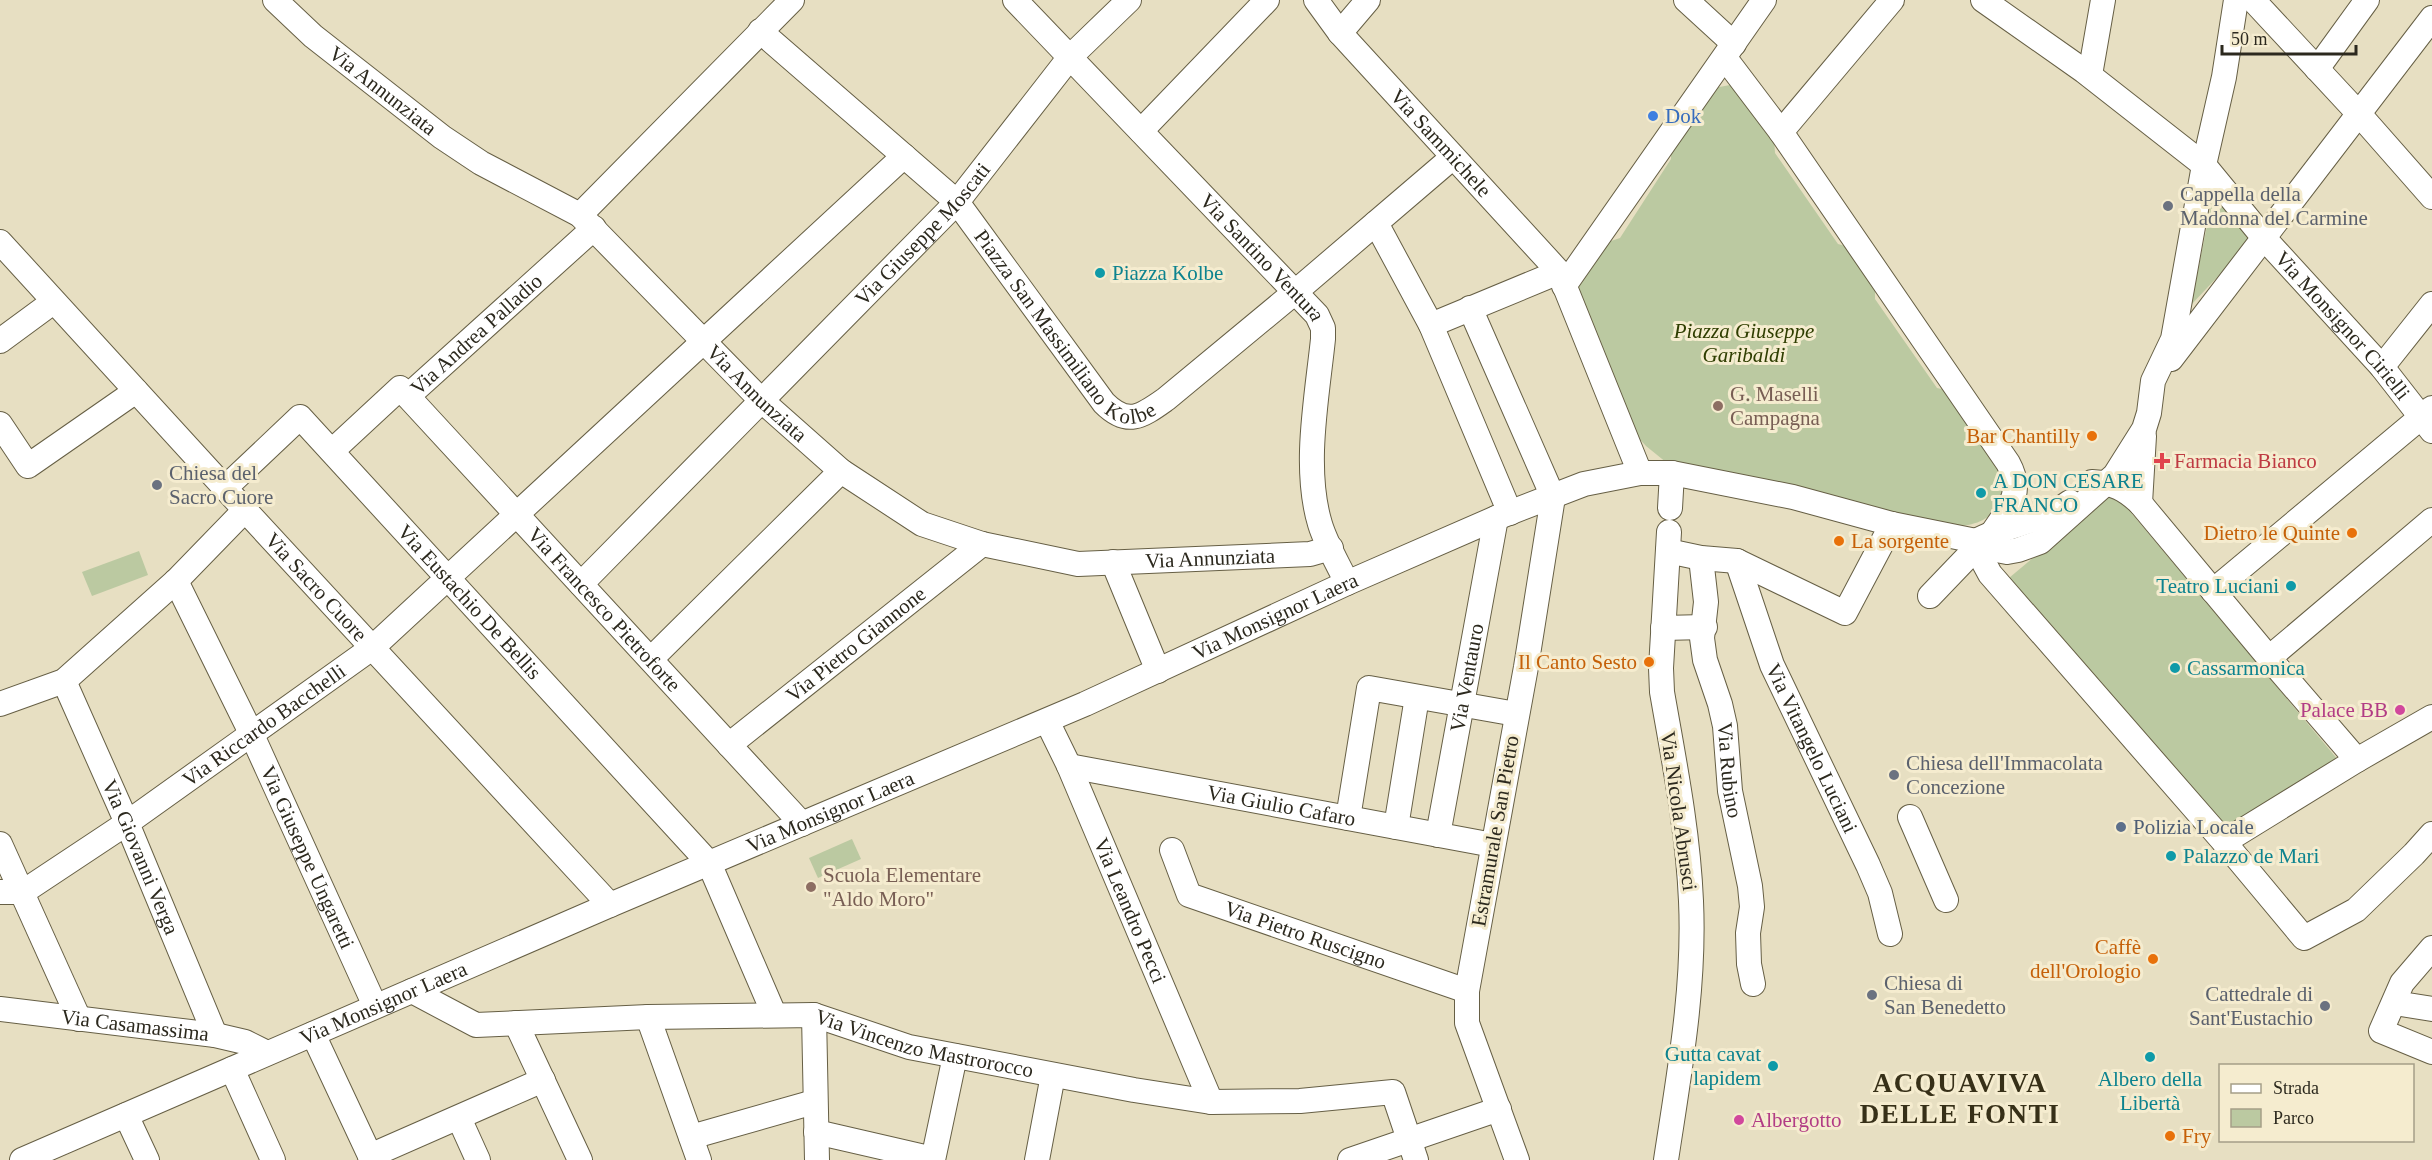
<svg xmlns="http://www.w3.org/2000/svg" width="2432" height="1160" viewBox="0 0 2432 1160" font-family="'Times New Roman',serif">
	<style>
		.green { fill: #bbc9a1 }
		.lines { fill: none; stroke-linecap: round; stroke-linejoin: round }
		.minor-casing { stroke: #665f45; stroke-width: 26 }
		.minor { stroke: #fff; stroke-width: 24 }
		.shop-dot { fill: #3f7fe0; stroke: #f5eccf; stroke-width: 2 }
		.worship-dot { fill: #6b7280; stroke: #f5eccf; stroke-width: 2 }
		.culture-dot { fill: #0f9aa8; stroke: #f5eccf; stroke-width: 2 }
		.education-dot { fill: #8d6e63; stroke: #f5eccf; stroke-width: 2 }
		.food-dot { fill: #e8710a; stroke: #f5eccf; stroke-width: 2 }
		.health-dot { fill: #e0444e; stroke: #f5eccf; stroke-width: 2 }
		.hotel-dot { fill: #d1479c; stroke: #f5eccf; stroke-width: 2 }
		.service-dot { fill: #5c6f8a; stroke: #f5eccf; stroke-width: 2 }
		.labels { text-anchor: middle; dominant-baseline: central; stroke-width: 6; stroke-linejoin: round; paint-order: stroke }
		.street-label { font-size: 21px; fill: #2c291e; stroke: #f5eccf }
		.shop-label { font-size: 21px; fill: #366cbe; stroke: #f5eccf; text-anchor: start }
		.worship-label { font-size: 21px; fill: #5b616d; stroke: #f5eccf; text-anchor: start }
		.culture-label { font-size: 21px; fill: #0d838f; stroke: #f5eccf; text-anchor: start }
		.park-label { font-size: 21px; font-style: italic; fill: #2f3e01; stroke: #f5eccf }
		.education-label { font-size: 21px; fill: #785e54; stroke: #f5eccf; text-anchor: start }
		.food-label { font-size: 21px; fill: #c56008; stroke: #f5eccf; text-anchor: end }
		.health-label { font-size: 21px; fill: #be3a42; stroke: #f5eccf; text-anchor: start }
		.hotel-label { font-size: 21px; fill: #b23c85; stroke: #f5eccf; text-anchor: end }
		.service-label { font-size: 21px; fill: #4e5e75; stroke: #f5eccf; text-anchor: start }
		.district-label { font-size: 27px; font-weight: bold; letter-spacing: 1.5px; fill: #373018; stroke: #f5eccf }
	</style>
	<rect width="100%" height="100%" fill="#e7dfc2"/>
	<g class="green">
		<path d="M1730,85l7,3 37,50 1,15 63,91 11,3 26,38v14l62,89 9,2 64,94c-16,31 -21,40 -58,43l-285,-64 -21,-17 -11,-12 -59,-145 29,-46 15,-5 51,-79v-13l43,-58z"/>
		<path d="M2213,196l42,41 -64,68z"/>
		<path d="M2113,491l226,270 -114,68 -216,-251z"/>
		<path d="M139,551l9,24 -56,21 -10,-24z"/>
		<path d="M852,839l9,20 -43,19 -9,-20z"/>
	</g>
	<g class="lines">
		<defs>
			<g id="minor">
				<path id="s1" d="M275,0l38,36 129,101 39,26 99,52 182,186 79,70 81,53 60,20 96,20 232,-10 21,-6"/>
				<path id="s2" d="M1015,0l302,315 6,13v11c-6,58 -20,129 -3,185 6,20 18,40 27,59"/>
				<path id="s3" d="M1316,0l24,33 219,239 81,201"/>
				<path d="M1686,0l48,44"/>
				<path id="s4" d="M1983,0l101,71 120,94 60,73 118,129 50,64"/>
				<path d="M2253,0l106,114 73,83"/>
				<path id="s5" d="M760,31l197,171 147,201c24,24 38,13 62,-4l128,-106 159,-136"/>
				<path d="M1340,33l28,-33"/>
				<path d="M1725,58l56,74 227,331c16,29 2,44 -15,69"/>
				<path d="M2317,69l50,-69"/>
				<path d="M2090,75l13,-75"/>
				<path d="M1141,131l126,-131"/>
				<path d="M1781,132l111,-132"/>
				<path d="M580,215l212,-215"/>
				<path d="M1376,223l55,102 79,188"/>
				<path id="s6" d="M0,242l245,268 365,395"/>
				<path d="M1564,286l200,-286"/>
				<path d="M1470,308l83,189 -27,170 -59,324v32l50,137"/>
				<path d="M1431,325l128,-53"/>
				<path d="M0,341l53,-39"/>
				<path d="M2171,359l261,-341"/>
				<path d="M2382,367l50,-63"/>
				<path id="s7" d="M408,396l186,-168"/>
				<path d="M0,424l28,42 108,-75"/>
				<path id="s8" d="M332,451l68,-63 402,436"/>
				<path id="s9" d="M225,488l75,-71 409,446 65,151"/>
				<path d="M2140,503l4,-67"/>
				<path d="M1670,508l2,-35"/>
				<path d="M1976,541v7l14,26 234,268 133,-82 -88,-102 -129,-155c-15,-14 -26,-20 -48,-21"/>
				<path d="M1976,541c30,-17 66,-18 94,-39"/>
				<path d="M1668,551l33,7 36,3 108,52 47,-89"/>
				<path id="s10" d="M1701,558l5,44 -4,36 3,22 15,44 5,22 5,65 20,95 2,21 -4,26 1,31 4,20"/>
				<path id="s11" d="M1737,561l35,104 96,200 12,28 10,41"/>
				<path d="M1113,562l45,109"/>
				<path id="s12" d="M176,581l76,154 123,271"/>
				<path id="s13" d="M581,584l376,-382 113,-145 59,-57"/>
				<path d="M2213,591l219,-183"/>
				<path d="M1930,596l46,-48"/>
				<path d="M1663,628l42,-1"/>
				<path d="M2269,658l163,-138"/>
				<path d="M651,659l190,-188"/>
				<path id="s14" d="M64,681l63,142 88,212"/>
				<path d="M0,704l64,-23 112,-100 69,-71"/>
				<path id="s15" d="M1047,721l22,45 142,336"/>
				<path id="s16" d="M729,745l253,-201"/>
				<path d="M2357,760l75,-43"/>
				<path id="s17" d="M1069,766l424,79"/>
				<path d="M1910,817l36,83"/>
				<path d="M1348,818l21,-130 147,26"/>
				<path d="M1396,827l21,-130"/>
				<path id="s18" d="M1438,835l58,-317"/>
				<path d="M2224,842l80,96 52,-28 58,-56 18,-20"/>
				<path d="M0,844l79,175"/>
				<path id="s19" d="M1172,850l17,45 278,96"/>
				<path id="s20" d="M0,892h23l104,-69 245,-175 532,-492"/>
				<path d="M2432,948l-30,35 -21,48 51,21"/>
				<path id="s21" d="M412,991l64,34 172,-8 166,-2 95,32 225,43 77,12 89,-1 93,-9 23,68"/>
				<path d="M2395,1003l37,6"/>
				<path id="s22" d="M0,1009l215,26 30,7 22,11"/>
				<path d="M814,1015l3,145"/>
				<path d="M648,1017l51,143"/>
				<path d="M516,1023l64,137"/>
				<path d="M313,1034l59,126"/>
				<path d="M232,1069l41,91"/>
				<path d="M126,1115l21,45"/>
				<path d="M459,1118l19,42"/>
				<path d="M816,1132l117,27"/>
				<path d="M691,1137l123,-35"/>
				<path d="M370,1156l173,-76"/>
				<path id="s23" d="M22,1160l588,-255 475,-201 262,-121 149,-65 88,-34 56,-11h32l121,24 99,27 84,17 10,7 21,4 11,-2 22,-8 75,-67 29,-46 5,-16 4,-32 20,-42 31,-174 20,-88 12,-77"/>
				<path d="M933,1160l22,-104"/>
				<path d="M1037,1160l16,-85"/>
				<path d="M1350,1160l149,-51"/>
				<path d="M1666,1160c13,-86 29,-172 25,-259 -3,-71 -17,-140 -29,-209l-1,-24 8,-136"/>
			</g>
		</defs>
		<use href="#minor" class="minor-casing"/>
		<use href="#minor" class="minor"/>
	</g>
	<circle class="shop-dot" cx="1653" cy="116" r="6"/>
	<g class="worship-dot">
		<circle cx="2168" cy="206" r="6"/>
		<circle cx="157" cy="485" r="6"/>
		<circle cx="1894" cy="775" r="6"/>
		<circle cx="1872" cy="995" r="6"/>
		<circle cx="2325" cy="1006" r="6"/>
	</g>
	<g class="culture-dot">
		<circle cx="1100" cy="273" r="6"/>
		<circle cx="1981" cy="493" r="6"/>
		<circle cx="2291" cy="586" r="6"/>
		<circle cx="2175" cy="668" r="6"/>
		<circle cx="2171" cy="856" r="6"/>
		<circle cx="2150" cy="1057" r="6"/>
		<circle cx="1773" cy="1066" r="6"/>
	</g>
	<g class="education-dot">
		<circle cx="1718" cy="406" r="6"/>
		<circle cx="811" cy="887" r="6"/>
	</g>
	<g class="food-dot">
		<circle cx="2092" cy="436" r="6"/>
		<circle cx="2352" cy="533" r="6"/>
		<circle cx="1839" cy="541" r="6"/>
		<circle cx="1649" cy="662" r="6"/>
		<circle cx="2153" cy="959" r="6"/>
		<circle cx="2170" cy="1136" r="6"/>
	</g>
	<path class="health-dot" d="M2159 452h6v6h6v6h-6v6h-6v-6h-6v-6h6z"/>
	<g class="hotel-dot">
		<circle cx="2400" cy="710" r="6"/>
		<circle cx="1739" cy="1120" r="6"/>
	</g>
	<circle class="service-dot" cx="2121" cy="827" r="6"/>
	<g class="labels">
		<g class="street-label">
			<text stroke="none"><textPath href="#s1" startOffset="141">Via Annunziata</textPath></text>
			<text stroke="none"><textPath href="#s3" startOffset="190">Via Sammichele</textPath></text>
			<text stroke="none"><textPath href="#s13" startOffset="489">Via Giuseppe Moscati</textPath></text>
			<text stroke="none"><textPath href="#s2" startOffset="357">Via Santino Ventura</textPath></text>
			<text stroke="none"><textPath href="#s5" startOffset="432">Piazza San Massimiliano Kolbe</textPath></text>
			<text stroke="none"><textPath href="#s4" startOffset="488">Via Monsignor Cirielli</textPath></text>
			<text stroke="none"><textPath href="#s7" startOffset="92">Via Andrea Palladio</textPath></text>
			<text stroke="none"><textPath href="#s1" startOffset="626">Via Annunziata</textPath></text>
			<text stroke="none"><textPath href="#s1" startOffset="1131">Via Annunziata</textPath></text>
			<text stroke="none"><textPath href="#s6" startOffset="468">Via Sacro Cuore</textPath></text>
			<text stroke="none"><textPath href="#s9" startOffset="354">Via Eustachio De Bellis</textPath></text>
			<text stroke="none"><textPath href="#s8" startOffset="394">Via Francesco Pietroforte</textPath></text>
			<text stroke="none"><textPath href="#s23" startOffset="1366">Via Monsignor Laera</textPath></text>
			<text stroke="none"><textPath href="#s16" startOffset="162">Via Pietro Giannone</textPath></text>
			<text stroke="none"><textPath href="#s18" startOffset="160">Via Ventauro</textPath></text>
			<text stroke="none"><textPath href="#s20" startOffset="316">Via Riccardo Bacchelli</textPath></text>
			<text stroke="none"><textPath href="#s11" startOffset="202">Via Vitangelo Luciani</textPath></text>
			<text stroke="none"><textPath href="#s10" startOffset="216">Via Rubino</textPath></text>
			<text stroke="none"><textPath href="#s17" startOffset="216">Via Giulio Cafaro</textPath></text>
			<text transform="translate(1679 811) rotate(82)">Via Nicola Abrusci</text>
			<text stroke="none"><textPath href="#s23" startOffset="880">Via Monsignor Laera</textPath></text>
			<text transform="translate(1495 831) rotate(-80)">Estramurale San Pietro</text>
			<text stroke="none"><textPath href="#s14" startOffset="192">Via Giovanni Verga</textPath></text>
			<text stroke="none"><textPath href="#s12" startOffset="306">Via Giuseppe Ungaretti</textPath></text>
			<text stroke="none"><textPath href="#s15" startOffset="207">Via Leandro Pecci</textPath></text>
			<text stroke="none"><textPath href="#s19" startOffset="171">Via Pietro Ruscigno</textPath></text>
			<text stroke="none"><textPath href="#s23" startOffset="394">Via Monsignor Laera</textPath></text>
			<text stroke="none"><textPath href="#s22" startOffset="136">Via Casamassima</textPath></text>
			<text stroke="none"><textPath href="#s21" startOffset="525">Via Vincenzo Mastrorocco</textPath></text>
		</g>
		<g class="shop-label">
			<text x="1665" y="116">Dok</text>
		</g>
		<g class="worship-label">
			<text x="2180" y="194">Cappella della<tspan x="2180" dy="24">Madonna del Carmine</tspan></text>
			<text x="169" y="473">Chiesa del<tspan x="169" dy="24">Sacro Cuore</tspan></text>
			<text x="1906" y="763">Chiesa dell'Immacolata<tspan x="1906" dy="24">Concezione</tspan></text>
			<text x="1884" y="983">Chiesa di<tspan x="1884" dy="24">San Benedetto</tspan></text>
			<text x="2313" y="994" text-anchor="end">Cattedrale di<tspan x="2313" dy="24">Sant'Eustachio</tspan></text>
		</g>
		<g class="culture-label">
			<text x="1112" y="273">Piazza Kolbe</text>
			<text x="1993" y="481">A DON CESARE<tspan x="1993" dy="24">FRANCO</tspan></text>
			<text x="2279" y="586" text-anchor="end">Teatro Luciani</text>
			<text x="2187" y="668">Cassarmonica</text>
			<text x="2183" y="856">Palazzo de Mari</text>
			<text x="1761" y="1054" text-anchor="end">Gutta cavat<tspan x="1761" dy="24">lapidem</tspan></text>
			<text x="2150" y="1079" text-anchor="middle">Albero della<tspan x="2150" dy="24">Libertà</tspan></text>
		</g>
		<g class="park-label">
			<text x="1744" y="331">Piazza Giuseppe<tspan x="1744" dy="24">Garibaldi</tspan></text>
		</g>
		<g class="education-label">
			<text x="1730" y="394">G. Maselli<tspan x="1730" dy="24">Campagna</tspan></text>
			<text x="823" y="875">Scuola Elementare<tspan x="823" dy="24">"Aldo Moro"</tspan></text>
		</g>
		<g class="food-label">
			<text x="2080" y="436">Bar Chantilly</text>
			<text x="2340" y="533">Dietro le Quinte</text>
			<text x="1851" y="541" text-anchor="start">La sorgente</text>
			<text x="1637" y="662">Il Canto Sesto</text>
			<text x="2141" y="947">Caffè<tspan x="2141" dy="24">dell'Orologio</tspan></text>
			<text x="2182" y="1136" text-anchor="start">Fry</text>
		</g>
		<g class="health-label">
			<text x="2174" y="461">Farmacia Bianco</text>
		</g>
		<g class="hotel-label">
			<text x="2388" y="710">Palace BB</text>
			<text x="1751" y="1120" text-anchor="start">Albergotto</text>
		</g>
		<g class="service-label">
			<text x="2133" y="827">Polizia Locale</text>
		</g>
		<g class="district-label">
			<text x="1960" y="1083">ACQUAVIVA<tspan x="1960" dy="31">DELLE FONTI</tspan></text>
		</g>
	</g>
	<rect x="2219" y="1064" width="195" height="78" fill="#f5eccf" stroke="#a59e88" stroke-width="1.5"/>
	<rect x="2231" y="1084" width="30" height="9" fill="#ffffff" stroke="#a59e88" stroke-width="1.5"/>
	<text x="2273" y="1094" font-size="18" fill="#2c291e">Strada</text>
	<rect x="2231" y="1109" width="30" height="18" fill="#bbc9a1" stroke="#a59e88" stroke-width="1.5"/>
	<text x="2273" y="1124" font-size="18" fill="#2c291e">Parco</text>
	<path d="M2222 45v9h134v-9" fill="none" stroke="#2c291e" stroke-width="3"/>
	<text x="2231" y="45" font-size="18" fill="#2c291e" stroke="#f5eccf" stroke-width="4.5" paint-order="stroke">50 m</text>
</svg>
